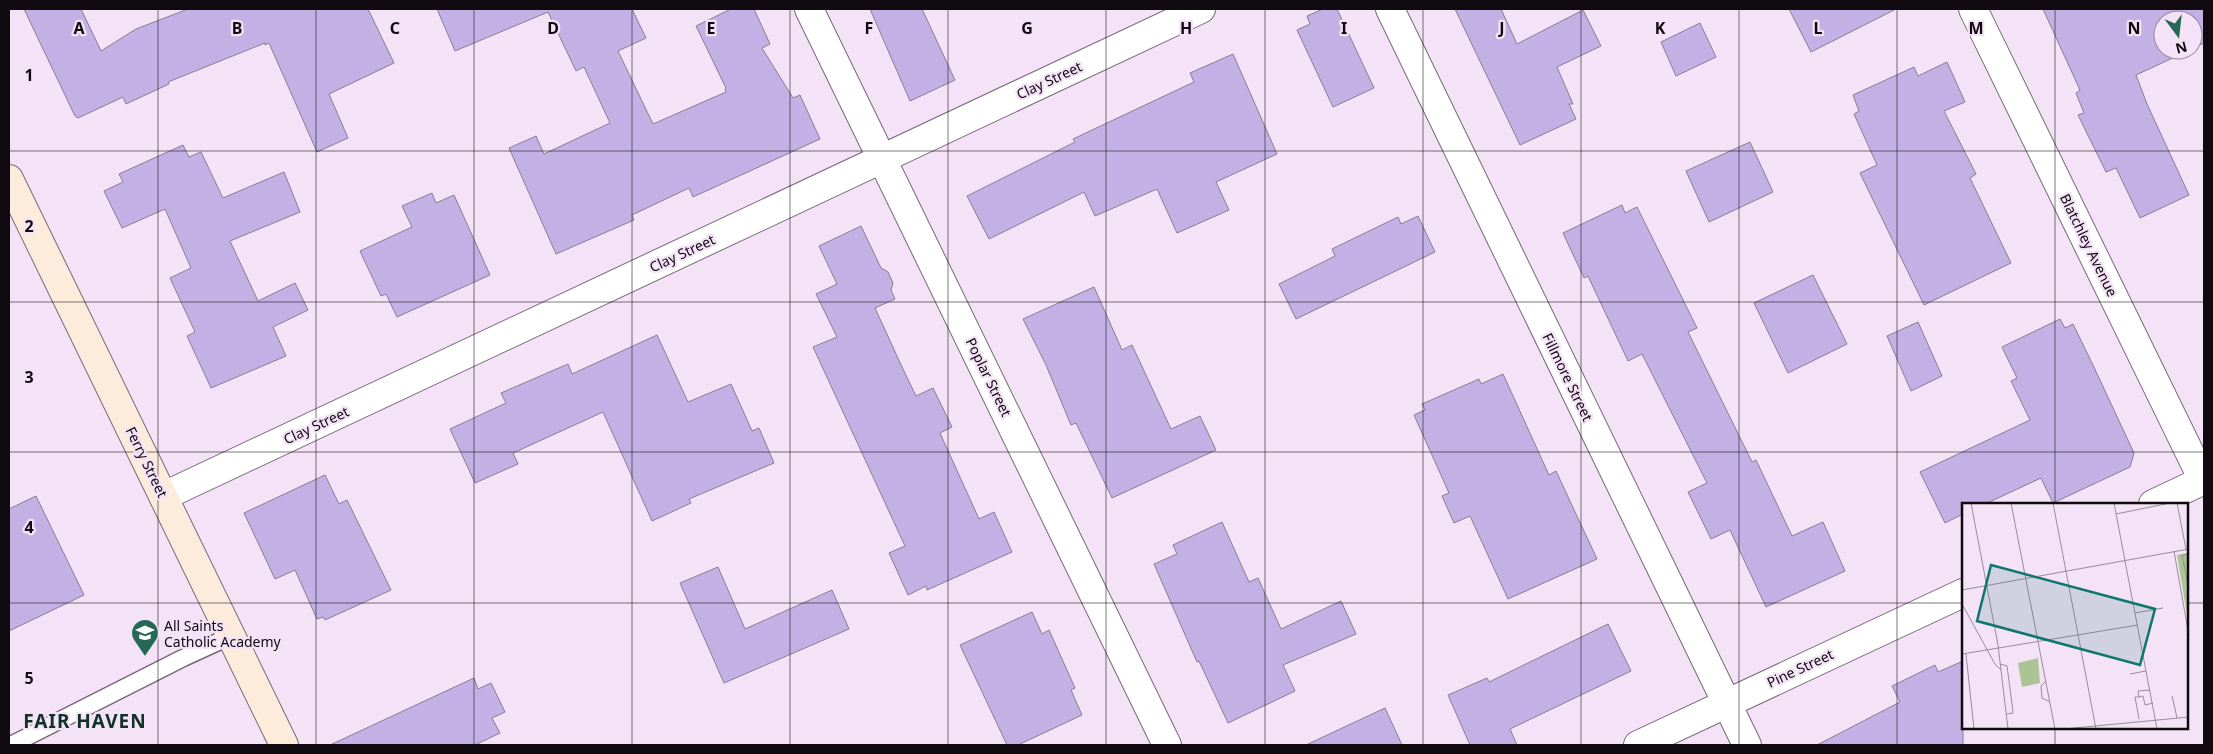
<svg xmlns="http://www.w3.org/2000/svg" width="2213" height="754" viewBox="0 0 2213 754" font-family="'Noto Sans',sans-serif">
	<style>
		.building { fill: #c3b1e5; stroke: #857e93 }
		.lines { fill: none; stroke-linecap: round; stroke-linejoin: round }
		.lane-casing { stroke: #786879; stroke-width: 19 }
		.street-casing { stroke: #786879; stroke-width: 30 }
		.secondary-casing { stroke: #786879; stroke-width: 30 }
		.lane { stroke: #fff; stroke-width: 16 }
		.street { stroke: #fff; stroke-width: 28 }
		.secondary { stroke: #fdecdc; stroke-width: 28 }
		.grid { fill: none; stroke: #100a10; stroke-width: 1; stroke-opacity: 0.55 }
		.labels { text-anchor: middle; dominant-baseline: central; stroke-width: 4.5; stroke-linejoin: round; paint-order: stroke }
		.street-label { font-size: 14px; fill: #100a10; stroke: #f4e2f6 }
		.poi-label { font-size: 14px; fill: #100a10; stroke: #f4e2f6; text-anchor: start }
		.district-label { font-size: 19px; font-weight: bold; letter-spacing: 1px; fill: #113129; stroke: #f4e2f6 }
		.inset-road { fill: none; stroke: #998c9a; stroke-width: 1 }
		.view { fill: #0f766e; fill-opacity: 0.15; stroke: #0f766e; stroke-width: 2.5 }
		.inset-edge { fill: none; stroke: #100a10; stroke-width: 2.5 }
		.grid-label { font-size: 16px; text-anchor: middle; font-weight: bold; fill: #100a10; stroke: #f4e2f6; stroke-width: 4.5; stroke-linejoin: round; paint-order: stroke }
	</style>
	<rect width="100%" height="100%" fill="#f4e2f6"/>
	<g class="building">
		<path d="M24,9h57l20,42 35,-22 52,-20h180l26,54 -65,31 19,44 -31,14 -48,-109 -4,2v-2l-97,39 1,2 -43,20 -3,-7 -45,21 -3,-2z"/>
		<path d="M437,9h195l14,29 -28,13 35,73 73,-32 -1,-3 1,-1 -30,-62 35,-17h23l16,35 -8,4 31,50 7,-3 20,44 -127,58 -4,-9 -57,27 2,5 -78,34 -47,-106 27,-12 8,18 66,-31 -26,-56 -8,4 -28,-59 -93,39z"/>
		<path d="M870,9h52l33,71 -45,21z"/>
		<path d="M1323,9h14l37,79 -41,19 -36,-77 13,-6 -3,-8z"/>
		<path d="M1455,9h46l16,35 66,-34 18,36 -44,21 16,37h-4l7,15 -56,26z"/>
		<path d="M1789,9h107l-85,43z"/>
		<path d="M2043,9h161v34l-11,5v-28h-30v30h27l-54,25 11,29 42,91 -49,23 -24,-50 -10,4 -28,-57 6,-2 -8,-20 4,-3z"/>
		<path d="M1700,23l16,34 -40,19 -15,-34z"/>
		<path d="M1233,54l44,100 -61,28 13,28 -52,23 -20,-44 -62,27 -11,-24 -95,47 -22,-43 108,-54 -2,-3 121,-57 -4,-9z"/>
		<path d="M1947,62l18,40 -21,9 32,63 -6,4 41,85 -87,42 -64,-132 17,-8 -23,-51 5,-3 -6,-16 61,-28 4,9z"/>
		<path d="M1750,142l23,50 -64,30 -23,-51z"/>
		<path d="M183,145l6,12 12,-5 22,46 61,-26 16,40 -70,29 28,60 37,-18 13,27 -35,17 13,29 -75,32 -24,-52 8,-4 -25,-54 21,-10 -26,-59 -43,19 -18,-37 19,-9 -4,-8z"/>
		<path d="M432,193l4,10 18,-8 36,80 -93,42 -11,-23 -5,2 -21,-45 52,-24 -10,-21z"/>
		<path d="M1622,205l3,8 12,-6 60,121 -9,4 64,130 4,-2 36,76 31,-14 22,49 -79,36 -36,-77 -19,9 -23,-47 19,-9 -65,-129 -14,7 -40,-85 -4,2 -21,-45z"/>
		<path d="M1418,216l17,36 -139,67 -17,-35 56,-28 -3,-7 66,-32 3,7z"/>
		<path d="M861,226l20,42 7,4 5,11 -2,7 4,9 -20,9 27,59 14,29 17,-8 19,39 -12,6 39,86 15,-7 18,40 -85,38 -1,-4 -18,9 -19,-42 16,-7 -92,-199 24,-10 -21,-43 21,-10 -18,-38z"/>
		<path d="M1813,275l34,69 -59,29 -34,-70z"/>
		<path d="M1094,287l28,63 10,-5 39,84 29,-13 16,34 -104,48 -36,-75 -5,2 -25,-60 -23,-46z"/>
		<path d="M2060,319l5,9 8,-4 19,39 42,90 -4,14 -77,36 -12,-25 -56,26h-22v10l-18,9 -25,-51 110,-52 -19,-39 6,-3 -15,-31z"/>
		<path d="M1918,322l24,54 -31,15 -24,-55z"/>
		<path d="M657,335l31,67 43,-18 21,47 7,-3 15,35 -85,36 2,4 -39,18 -49,-109 -90,41 5,11 -43,19 -25,-54 56,-26 -5,-10 67,-29 4,10z"/>
		<path d="M1503,374l46,101 7,-4 41,88 -89,40 -38,-83 -16,7 -12,-27 7,-3 -35,-78 11,-5 -3,-6 57,-25 2,5z"/>
		<path d="M325,475l14,29 8,-4 44,90 -66,30 -2,-3 -6,2 -22,-49 -20,9 -31,-66z"/>
		<path d="M36,496l48,99 -75,36v-122z"/>
		<path d="M1222,522l27,60 9,-4 23,51 60,-28 15,33 -73,31 12,26 -67,32 -29,-62 -2,1 -43,-98 23,-10 -4,-9z"/>
		<path d="M718,567l27,62 87,-39 17,39 -125,54 -44,-100z"/>
		<path d="M1032,612l10,22 7,-4 26,58 -4,2 11,25 -64,30h-11l-47,-100z"/>
		<path d="M1608,624l23,47 -121,58 7,16h-47l-22,-50 39,-17 2,4z"/>
		<path d="M1963,661v84h-146l83,-43 -8,-16 43,-21 3,7z"/>
		<path d="M474,678l4,11 13,-6 14,29 -13,6 8,15 -25,12h-145z"/>
		<path d="M1385,708l17,37h-96z"/>
	</g>
	<g class="lines">
		<defs>
			<path id="lane" d="M11,745l172,-87 48,-22"/>
			<g id="street">
				<path d="M809,9l358,736"/>
				<path d="M1390,9l357,736"/>
				<path d="M1973,9l231,473"/>
				<path d="M164,496l1037,-487"/>
				<path d="M2153,504l51,-24"/>
				<path d="M1638,745l325,-152"/>
			</g>
			<path id="secondary" d="M9,179l275,566"/>
		</defs>
		<use href="#lane" class="lane-casing"/>
		<use href="#street" class="street-casing"/>
		<use href="#secondary" class="secondary-casing"/>
		<use href="#lane" class="lane"/>
		<use href="#street" class="street"/>
		<use href="#secondary" class="secondary"/>
	</g>
	<path class="grid" d="M158,9v736M316,9v736M474,9v736M632,9v736M790,9v736M948,9v736M1106,9v736M1265,9v736M1423,9v736M1581,9v736M1739,9v736M1897,9v736M2055,9v495M9,151h2195M9,302h2195M9,452h2195M9,603h1954M2187,603h17M2055,728v17"/>
	<defs>
		<symbol id="school-pin" viewBox="-11 -11 22 30"><path d="M0 17L-7.5 6A9.5 9.5 0 1 1 7.5 6Z" fill="#266858" stroke="#f4e2f6"/><path d="M0-5L7-2L0 1L-7-2ZM-4 1L0 2.5L4 1V4Q0 6-4 4Z" fill="#fff"/></symbol>
	</defs>
	<g fill-rule="evenodd">
		<use href="#school-pin" x="129" y="617" width="32" height="43"/>
	</g>
	<g class="labels">
		<g class="street-label">
			<text transform="translate(1049 80) rotate(-25)">Clay Street</text>
			<text transform="translate(2089 245) rotate(64)">Blatchley Avenue</text>
			<text transform="translate(682 253) rotate(-25)">Clay Street</text>
			<text transform="translate(989 377) rotate(64)">Poplar Street</text>
			<text transform="translate(1568 377) rotate(64)">Fillmore Street</text>
			<text transform="translate(316 425) rotate(-25)">Clay Street</text>
			<text transform="translate(147 462) rotate(64)">Ferry Street</text>
			<text transform="translate(1800 668) rotate(-25)">Pine Street</text>
		</g>
		<g class="poi-label">
			<text x="164" y="625">All Saints<tspan x="164" dy="16">Catholic Academy</tspan></text>
		</g>
		<g class="district-label">
			<text x="85" y="721">FAIR HAVEN</text>
		</g>
	</g>
	<g transform="translate(1962 503)">
		<rect width="226" height="226" fill="#f4e2f6"/>
		<path d="M226,50v68l-11,-66zM76,155l2,25 -18,4 -4,-24z" fill="#abc494"/>
		<path class="inset-road" d="M9,0l27,142 10,84M49,0l44,226M91,0l43,226M152,0l43,226M215,0l9,46M154,11l54,-11M212,48l15,85M227,51l-7,1 7,34M0,87l227,-41M0,101l33,60 6,6M173,110l28,-5M0,151l176,-29M4,151l8,75M38,161l7,2 5,38 1,9 -6,1M168,171l16,-3M84,178l-5,5 1,12 8,4M210,193l5,22M177,194l4,-1 2,9 8,-2M177,216l-4,-22h4l-1,-6 12,-1M102,226l125,-12"/>
		<path class="view" d="M29,62l164,44 -15,56 -163,-44z"/>
		<rect width="226" height="226" class="inset-edge"/>
	</g>
	<g class="grid-label">
		<text x="79" y="34">A</text>
		<text x="237" y="34">B</text>
		<text x="395" y="34">C</text>
		<text x="553" y="34">D</text>
		<text x="711" y="34">E</text>
		<text x="869" y="34">F</text>
		<text x="1027" y="34">G</text>
		<text x="1186" y="34">H</text>
		<text x="1344" y="34">I</text>
		<text x="1502" y="34">J</text>
		<text x="1660" y="34">K</text>
		<text x="1818" y="34">L</text>
		<text x="1976" y="34">M</text>
		<text x="2134" y="34">N</text>
		<text x="29" y="81">1</text>
		<text x="29" y="232">2</text>
		<text x="29" y="383">3</text>
		<text x="29" y="533">4</text>
		<text x="29" y="684">5</text>
	</g>
	<rect width="2213" height="754" fill="none" stroke="#100a10" stroke-width="20"/>
	<g transform="translate(2178 35) rotate(165)"><circle r="24" fill="#f4e2f6" stroke="#998c9a"/>
	<path d="M0-4L9 19L0 12L-9 19Z" fill="#266858"/>
	<text y="-8" font-size="14" font-weight="bold" text-anchor="middle" fill="#100a10">N</text>
	</g>
</svg>
